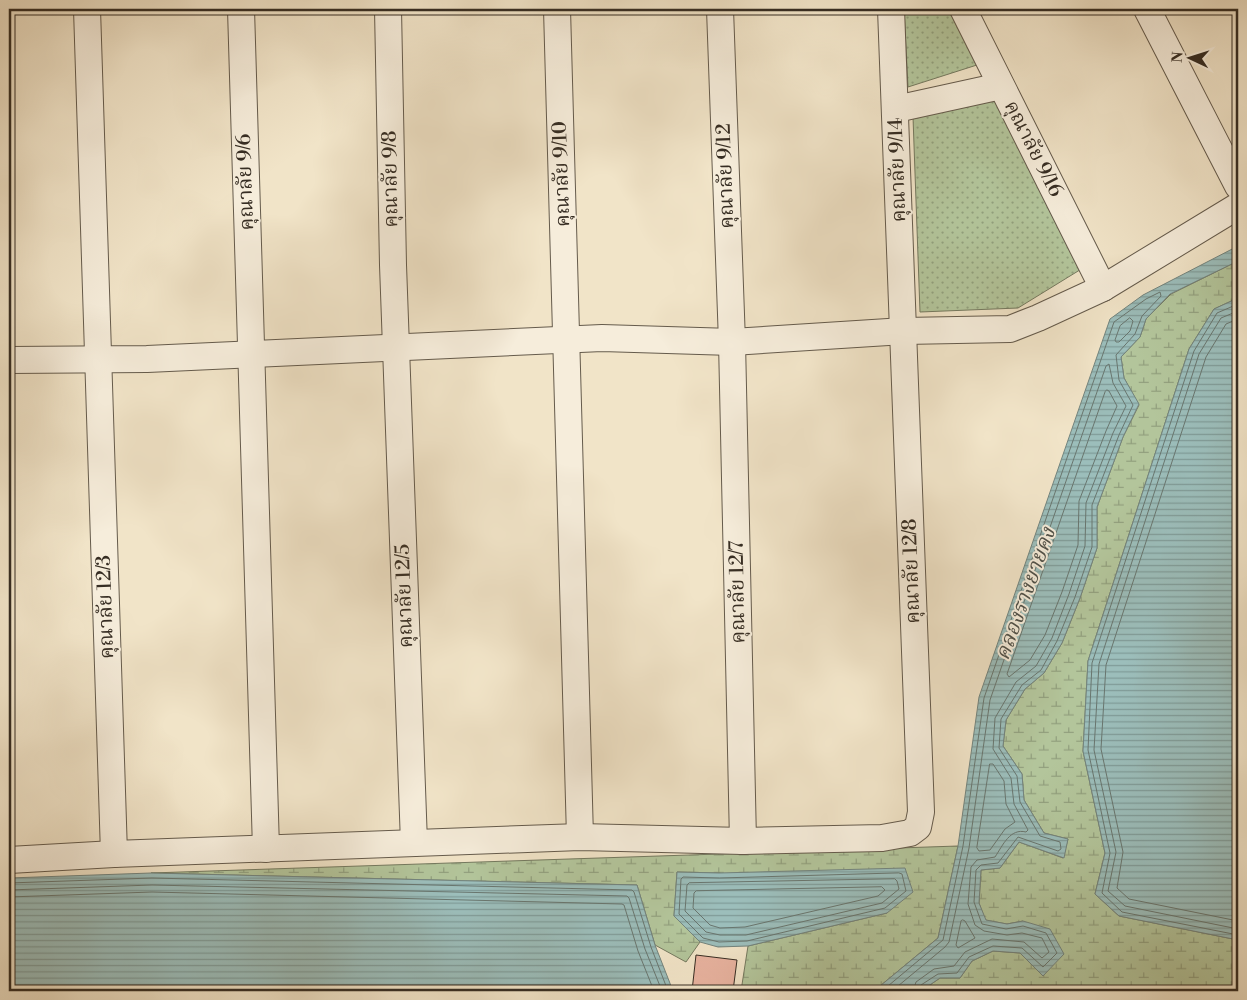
<svg xmlns="http://www.w3.org/2000/svg" width="1247" height="1000" viewBox="0 0 1247 1000" font-family="'Libre Bodoni','Noto Serif Thai',serif">
	<style>
		.grass { fill: url(#grass-dots); stroke: #74795f }
		.wetland { fill: url(#wetland-marsh); stroke: #74795f }
		.water { fill: url(#water-rules); stroke: #73847e }
		.lines { fill: none; stroke-linecap: round; stroke-linejoin: round }
		.shore { stroke: #69766f; stroke-width: 1 }
		.building { fill: #e8b3a0; stroke: #362d23 }
		.minor-casing { stroke: #655b4c; stroke-width: 28 }
		.minor { stroke: #f6eddb; stroke-width: 26 }
		.labels { text-anchor: middle; dominant-baseline: central; stroke-width: 4; stroke-linejoin: round; paint-order: stroke }
		.street-label { font-size: 20px; fill: #362d23; stroke: #f6eddb }
		.water-label { font-size: 21px; font-style: italic; fill: #505149; stroke: #f6eddb }
	</style>
	<defs>
		<pattern id="grass-dots" width="8" height="8" patternUnits="userSpaceOnUse" patternTransform="scale(1.25)"><rect width="8" height="8" fill="#b3c59b"/><path d="M2 2h.1M6 6h.1" fill="none" stroke="#92a07e" stroke-width="1.8" stroke-linecap="round"/></pattern>
		<pattern id="wetland-marsh" width="20" height="14" patternUnits="userSpaceOnUse" patternTransform="scale(1.25)"><rect width="20" height="14" fill="#b3c59b"/><path d="M1 5h8M5 5V1M11 12h8M15 12V8" fill="none" stroke="#92a07e"/></pattern>
		<pattern id="water-rules" width="6" height="5" patternUnits="userSpaceOnUse" patternTransform="scale(1.25)"><rect width="6" height="5" fill="#9cbebb"/><path d="M0 2.5h6" fill="none" stroke="#809b98"/></pattern>
	</defs>
	<rect width="100%" height="100%" fill="#f1e4c8"/>
	<filter id="stains"><feTurbulence type="fractalNoise" baseFrequency=".004" numOctaves="4"/><feColorMatrix values="0 0 0 0 .2 0 0 0 0 .09 0 0 0 0 .02 0 0 0 .5 -.17"/></filter>
	<radialGradient id="worn" r=".72"><stop offset=".6" stop-color="#630" stop-opacity="0"/><stop offset="1" stop-color="#630" stop-opacity=".3"/></radialGradient>
	<g class="grass">
		<path d="M904,9h49l27,55 -72,23z"/>
		<path d="M994,97l89,171 -65,40 -98,4 -7,-195z"/>
	</g>
	<g class="wetland">
		<path d="M1238,261v37l-24,11 -25,40 -101,312 -5,90 22,102 -10,41 24,22 119,24v51h-217l-32,-3 -3,3h-65l19,-13h20l12,-17 21,-10 27,2 23,23 -20,-55 -16,3 -22,-4 -6,-17 2,-33 19,-2 19,-26 44,16 5,-19 -24,-6 -20,-33 -2,-26 -19,-28 3,-26 19,-31 19,-16 18,-30 18,-45 17,-50v-41l26,-70 16,-32 -15,-27 -3,-21 19,-20 6,-18 25,-25z"/>
		<path d="M958,846l-20,92 -64,53h-133l7,-45 139,-33 -168,-40 -42,-1 -3,44 26,26 -14,20 -31,-17 -18,-60 -486,-12z"/>
	</g>
	<g class="water">
		<path d="M1238,246v15l-68,33 -24,25 -6,18 -19,20 3,21 15,26 -16,33 -26,70v41l-17,50 -18,45 -18,30 -19,16 -19,31 -3,26 19,28 2,26 20,33 24,6 -4,19 -45,-16 -19,26 -19,2 -2,33 7,17 21,4 16,-3 27,8 14,25 -21,22 -23,-23 -27,-2 -21,10 -12,17h-20l-19,13h-47l64,-53 20,-92 21,-149 131,-378 33,-24z"/>
		<path d="M1238,298v642l-119,-24 -24,-22 10,-41 -22,-102 5,-90 101,-312 25,-40z"/>
		<path d="M905,868l8,24 -26,21 -139,33 -30,1 -18,-5 -26,-26 3,-44 42,1z"/>
		<path d="M151,873l486,12 18,60 18,46h-664v-113z"/>
	</g>
	<g class="lines">
		<g class="shore">
			<path d="M1238,304l-21,9 -23,38 -102,312 -4,87 22,103 -8,40 20,19 116,23"/>
			<path d="M1238,311l-17,7 -22,36 -100,310 -5,86 22,102 -8,39 17,15 113,23"/>
			<path d="M1130,318l3,3 -3,10 -11,11h-3l-1,-2 5,-14z"/>
			<path d="M1238,319l-12,5 -20,33 -100,308 -5,84 22,103 -6,36 12,11 109,22"/>
			<path d="M1107,390l2,1 8,15 -11,25 -27,70 -1,44 -16,47 -17,43 -15,25 -21,17 -2,-3 98,-282z"/>
			<path d="M990,764h3l11,17 2,23 9,18 -10,7 -15,21 -11,1 -2,-3z"/>
			<path d="M899,873l3,1 4,17 -21,17 -138,33 -28,1 -16,-4 -24,-24 2,-35 2,-2 36,1z"/>
			<path d="M895,879l2,2 2,8 -17,14 -136,32h-26l-14,-3 -21,-21 2,-26 2,-2z"/>
			<path d="M9,883l143,-5 480,12 2,2 17,55 17,44"/>
			<path d="M882,887l3,3 -7,6 -133,31 -25,1 -10,-3 -17,-17 1,-15 2,-2z"/>
			<path d="M9,890l143,-5 475,11 2,2 16,51 17,42"/>
			<path d="M9,897l143,-5 470,12 2,1 14,46 16,40"/>
			<path d="M963,920l2,1 10,17 -17,10 -2,-3 5,-24z"/>
			<path d="M882,991l61,-51 20,-94 21,-148 130,-376 32,-23 14,-7 1,4 -19,20 -7,18 -19,21 3,25 14,25 -14,30 -27,70v42l-17,50 -18,44 -16,29 -19,15 -21,34 -2,29 18,28 3,26 20,34 20,6 1,7 -3,2 -40,-14 -20,26 -17,2 -5,5 -2,32 8,22 24,5 17,-3 23,7 11,20 -14,14 -21,-19 -29,-2 -24,11 -12,16 -19,1 -17,11 -2,6"/>
			<path d="M892,991l53,-44 4,-5 20,-94 21,-148 116,-334 3,-2 4,19 13,23 -13,27 -27,70 -1,43 -16,48 -17,44 -16,28 -20,16 -21,36 -2,31 18,29 3,26 14,26 -2,2c-16,-4 -23,13 -31,25l-18,3 -6,7 -3,37 7,21 9,6 23,4 15,-2 20,5 7,14 -7,6 -18,-16 -32,-3 -27,13 -11,14 -20,3 -18,13 -3,9"/>
		</g>
	</g>
	<path class="building" d="M696,955l41,5 -4,31h-41z"/>
	<g class="lines">
		<defs>
			<g id="minor">
				<path d="M87,9l27,845"/>
				<path d="M241,9l25,840"/>
				<path d="M388,9l5,256 21,578"/>
				<path d="M557,9l23,828"/>
				<path d="M720,9l12,333 11,499"/>
				<path d="M963,9l140,279"/>
				<path d="M1147,9l91,177"/>
				<path d="M896,109l105,-23"/>
				<path d="M9,360l138,-1 455,-21 130,4 172,-11 106,-2 28,-11 65,-30 135,-82"/>
				<path d="M9,860l105,-6 466,-17 163,4 139,-3 28,-5 8,-6 3,-15 -30,-803"/>
			</g>
		</defs>
		<use href="#minor" class="minor-casing"/>
		<use href="#minor" class="minor"/>
	</g>
	<g class="labels">
		<g class="street-label">
			<text transform="translate(1033 149) rotate(63)">คุณาลัย 9/16</text>
			<text transform="translate(898 170) rotate(-92)">คุณาลัย 9/14</text>
			<text transform="translate(562 174) rotate(-92)">คุณาลัย 9/10</text>
			<text transform="translate(726 176) rotate(-92)">คุณาลัย 9/12</text>
			<text transform="translate(391 179) rotate(-91)">คุณาลัย 9/8</text>
			<text transform="translate(246 182) rotate(-92)">คุณาลัย 9/6</text>
			<text transform="translate(912 571) rotate(-92)">คุณาลัย 12/8</text>
			<text transform="translate(738 592) rotate(-91)">คุณาลัย 12/7</text>
			<text transform="translate(405 596) rotate(-92)">คุณาลัย 12/5</text>
			<text transform="translate(106 607) rotate(-92)">คุณาลัย 12/3</text>
		</g>
		<g class="water-label">
			<text transform="translate(1026 594) rotate(-70)">คลองรางยายคง</text>
		</g>
	</g>
	<rect width="1247" height="1000" fill="none" stroke="#f1e4c8" stroke-width="30"/>
	<rect x="10" y="10" width="1227" height="980" fill="none" stroke="#362d23" stroke-width="2.5"/>
	<rect x="15" y="15" width="1217" height="970" fill="none" stroke="#362d23"/>
	<g transform="translate(1190 58) rotate(274)" stroke="#f6eddb" stroke-width="4" paint-order="stroke">
	<path d="M0-4L9 19L0 12L-9 19Z" fill="#362d23"/>
	<text y="-8" font-size="14" font-weight="bold" text-anchor="middle" fill="#362d23">N</text>
	</g>
	<rect width="100%" height="100%" filter="url(#stains)"/>
	<rect width="100%" height="100%" fill="url(#worn)"/>
</svg>
